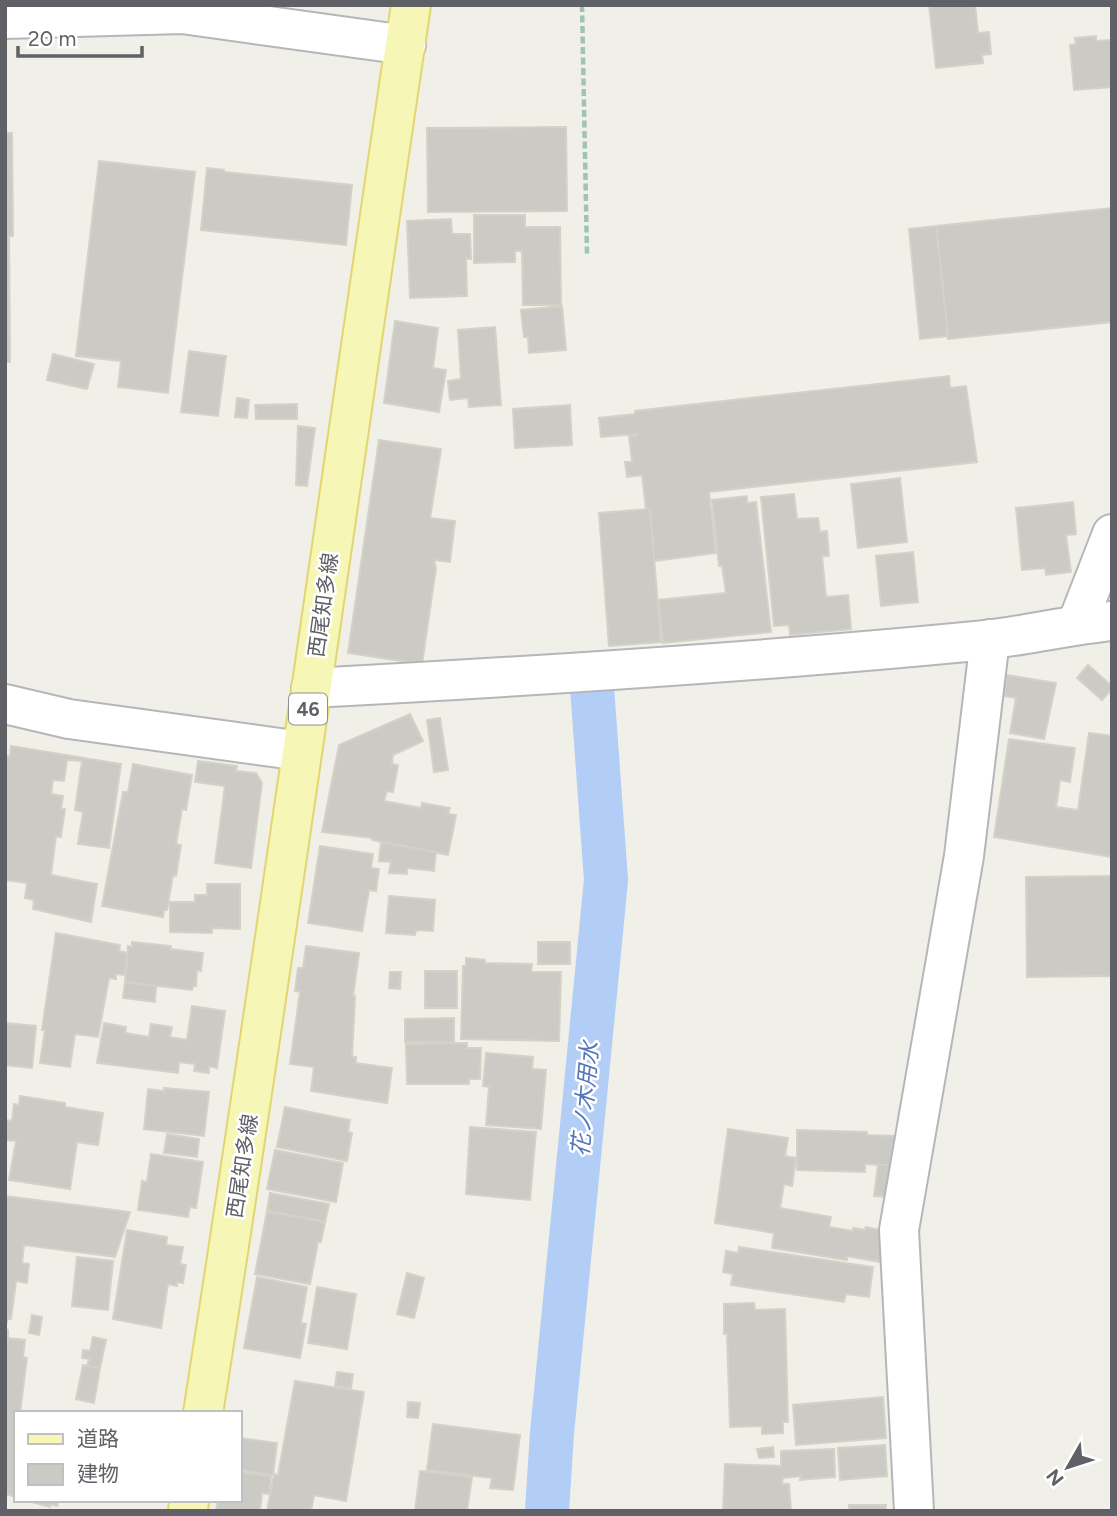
<svg xmlns="http://www.w3.org/2000/svg" width="1117" height="1516" viewBox="0 0 1117 1516" font-family="Figtree,'Noto Sans JP',sans-serif">
	<style>
		.lines { fill: none; stroke-linecap: round; stroke-linejoin: round }
		.canal { stroke: #b2cdf6; stroke-width: 44 }
		.building { fill: #cbcac5; stroke: #d4d2c7; stroke-width: 2 }
		.minor-casing { stroke: #b5b6bb; stroke-width: 42 }
		.major-casing { stroke: #e3d66e; stroke-width: 42 }
		.path { stroke: #a1c4b2; stroke-width: 4.5; stroke-dasharray: 7 3.5; stroke-linecap: butt }
		.minor { stroke: #fff; stroke-width: 38 }
		.major { stroke: #f6f7b6; stroke-width: 38 }
		.labels { text-anchor: middle; dominant-baseline: central; stroke-width: 5; stroke-linejoin: round; paint-order: stroke }
		.shield { fill: #fff; stroke: #8f9094; stroke-width: 2 }
		.shield-label { font-size: 19px; font-weight: bold; fill: #5f6166 }
		.street-label { font-size: 21px; fill: #5f6166; stroke: #fff }
		.water-label { font-size: 23px; font-style: italic; fill: #5675b8; stroke: #fff }
	</style>
	<rect width="100%" height="100%" fill="#f0efe8"/>
	<g class="lines">
		<path class="canal" d="M547,1511l5,-78 54,-553 -14,-193"/>
	</g>
	<g class="building">
		<path d="M929,5h46l3,28 11,-1 2,22 -9,1 1,8 -47,5z"/>
		<path d="M1096,36v5l16,-1v47l-38,3 -4,-45 6,-1 -1,-6z"/>
		<path d="M566,127l1,84 -139,1 -1,-84z"/>
		<path d="M5,133h7l1,103h-4l1,126h-5z"/>
		<path d="M99,161l96,11 -27,221 -50,-6 3,-26 -45,-5z"/>
		<path d="M207,168l17,2v2l128,13 -6,60 -145,-15z"/>
		<path d="M1112,208v114l-164,17 -12,-113z"/>
		<path d="M474,215h51v12h35l1,78h-38l-1,-54h-7v11l-41,1z"/>
		<path d="M451,219l1,15h18l1,25h-5l1,37 -57,2 -3,-77z"/>
		<path d="M936,226l12,110 -28,3 -11,-110z"/>
		<path d="M562,306l4,44 -37,3 -1,-16h-4l-3,-27z"/>
		<path d="M395,321l43,7 -5,40 13,2 -7,42 -55,-9z"/>
		<path d="M495,327l6,78 -32,2 -1,-9 -18,2 -2,-19 13,-2 -3,-49z"/>
		<path d="M189,351l37,5 -8,60 -37,-4z"/>
		<path d="M53,354l41,10 -7,25 -40,-9z"/>
		<path d="M949,376l1,12 16,-2 11,76 -268,30 7,61 -62,8 -4,-52h-4l-4,-34 -15,2 -2,-15h7l-3,-26 8,-1v-1l-36,3 -2,-19 36,-4v-3z"/>
		<path d="M237,398l12,2 -2,18 -12,-1z"/>
		<path d="M297,404v15h-41l-1,-14z"/>
		<path d="M570,405l2,40 -57,3 -2,-39z"/>
		<path d="M298,426l17,2 -8,58 -11,-1z"/>
		<path d="M379,440l62,9 -11,69 25,3 -5,41 -16,-2 2,8 -14,96 -74,-11z"/>
		<path d="M900,478l7,64 -49,6 -7,-64z"/>
		<path d="M794,494l3,25 21,-1 2,14 7,-1 2,25h-7l4,41 22,-2 3,34 -61,6 -1,-10 -15,1 -13,-129z"/>
		<path d="M747,496v7l9,-1 15,130 -108,11 -5,-43 68,-7 -4,-27h-3l-7,-66z"/>
		<path d="M1073,502l3,32 -10,1 5,37 -25,3 -1,-7 -23,2 -6,-62z"/>
		<path d="M650,509l11,133 -52,4 -10,-133z"/>
		<path d="M913,552l5,50 -37,4 -5,-50z"/>
		<path d="M1088,665l24,21v3l-10,11 -25,-22z"/>
		<path d="M1007,675l49,8 -12,56 -34,-6 6,-35 -12,-2z"/>
		<path d="M410,714l13,27 -30,14 -1,9 6,1 -5,27 -6,-1 -3,10 37,7 1,-5 28,5 -2,6 8,1 -8,40 -76,-15v-2l-50,-6 17,-87z"/>
		<path d="M440,718l8,52 -14,2 -7,-52z"/>
		<path d="M1089,733l23,3v121l-118,-20 15,-98 66,9 -5,34 -10,-2 -4,27 22,3z"/>
		<path d="M11,746l110,18 -12,84 -31,-4 5,-32 -8,-2 7,-49 -15,-1 -3,21 -11,-1 -2,14 12,2 -2,13h4l-4,28 -5,-1 -5,39 46,9 -6,38 -58,-13 1,-9 -9,-2 2,-15 -22,-3v-124h5z"/>
		<path d="M198,761l39,5 -1,5 20,2 6,10 -11,85 -36,-5 10,-77 -30,-4z"/>
		<path d="M133,764l59,11 -6,35 -4,-1 -6,35 5,1 -5,31 -3,-1 -6,35h-3l-1,7 -61,-11 21,-114h5z"/>
		<path d="M381,842l55,10 -2,19 -27,-3v6l-18,-1 2,-11 -12,-1z"/>
		<path d="M320,846l53,8 -2,14 8,1 -3,22 -7,-1 -7,41 -54,-8z"/>
		<path d="M1112,876v100l-85,1 -1,-100z"/>
		<path d="M207,884h33v45l-28,-1v5l-42,-1v-30h25v-7h12z"/>
		<path d="M389,896l46,4 -2,31 -17,-1 -1,5 -29,-2z"/>
		<path d="M56,933l64,12 -1,6 9,2 -3,22 -9,-1v5l-7,-1 -11,59 -23,-3 -5,33 -30,-4 5,-33h-3z"/>
		<path d="M132,942l39,4 -1,3 33,4 -2,18 -4,-1 -1,16h-3l-1,4 -67,-8 3,-36 4,1z"/>
		<rect x="538" y="942" width="32" height="22"/>
		<path d="M306,946l53,7 -6,43h2l-3,61h4v6l36,5 -5,35 -76,-12 3,-24 -24,-3 10,-72 -5,-1 3,-23h5z"/>
		<path d="M466,958l19,2v3l47,1 -1,8h30l-2,69 -98,-2 2,-73h3z"/>
		<rect x="425" y="971" width="32" height="37"/>
		<path d="M390,972h11l-1,17 -11,-1z"/>
		<path d="M125,982l31,4 -1,16 -32,-4z"/>
		<path d="M192,1006l33,5 -8,57 -8,-2v7l-15,-2 1,-7 -16,-2 -1,11 -81,-10 7,-40 22,4 -1,6 24,4 2,-13 21,3 -2,10 17,3z"/>
		<path d="M454,1018v24h-49v-23z"/>
		<path d="M5,1023l31,3 -4,42 -27,-3z"/>
		<path d="M467,1043v5h14l-1,31h-11v5h-62l-1,-40z"/>
		<path d="M486,1053l47,4 -1,12 14,1 -5,59 -55,-4 3,-38 -6,-1z"/>
		<path d="M164,1088l45,4 -5,44 -60,-7 4,-40 16,2z"/>
		<path d="M20,1096l45,7v4l38,6 -5,32 -21,-3 -7,47 -61,-9 7,-39 -11,-1v-20l7,1 2,-17 5,1z"/>
		<path d="M285,1107l65,13 -2,12 4,1 -5,28 -70,-14z"/>
		<path d="M470,1127l66,5 -6,68 -64,-6z"/>
		<path d="M728,1129l60,9 -3,18 11,2 -4,28 -8,-2 -4,24 51,9 -2,10 24,4v-3l12,2 1,-3 19,4 -5,31 -33,-6v4l-75,-12 2,-15 -59,-10z"/>
		<path d="M797,1130l70,2v3l29,1 -2,30 -29,-2v8l-68,-2z"/>
		<path d="M167,1134l32,5 -2,18 -33,-4z"/>
		<path d="M275,1150l68,13 -7,39 -69,-13z"/>
		<path d="M151,1154l52,8 -7,46 -6,-1 -2,10 -50,-7 4,-29 5,1z"/>
		<path d="M878,1165h15l-5,32 -14,-1z"/>
		<path d="M270,1193l59,11 -4,18 -58,-11z"/>
		<path d="M5,1196l125,16 -15,45 -91,-12 -2,18 7,1 -2,19 -11,-2 -5,38h-4v3l-2,-1z"/>
		<path d="M267,1211l58,11 -4,20h-3l-8,42 -55,-10z"/>
		<path d="M127,1230l40,7 -1,8 17,2 -3,17 6,1 -3,18 -6,-1v4l-9,-2 -7,44 -48,-9z"/>
		<path d="M739,1247l134,20 -4,30 -23,-3 -2,8 -113,-17 2,-11 -10,-2 3,-21 12,2z"/>
		<path d="M77,1257l36,4 -5,49 -36,-4z"/>
		<path d="M407,1273l17,5 -10,40 -17,-4z"/>
		<path d="M257,1277l50,10 -6,36 5,1 -6,34 -56,-10z"/>
		<path d="M317,1287l39,7 -9,55 -39,-6z"/>
		<path d="M754,1303l1,7 30,-1 3,113h-5v11l-21,1v-8l-32,1 -3,-93h-3v-30z"/>
		<path d="M32,1315l10,2 -3,18 -10,-2z"/>
		<path d="M5,1329l3,1v8l17,2 -2,17 4,1 -7,55h-4v84l-11,-3z"/>
		<path d="M93,1337l13,3 -6,28 -13,-2 2,-7 -7,-1 1,-8 7,1z"/>
		<path d="M83,1365l17,3 -6,35 -18,-4z"/>
		<path d="M337,1372l16,2 -2,14 -16,-2z"/>
		<path d="M295,1381l69,11 -18,109 -32,-6 -3,16h-44l7,-37 4,1z"/>
		<path d="M883,1397l3,41 -90,7 -3,-40z"/>
		<path d="M408,1402l12,1 -2,15 -11,-1z"/>
		<path d="M433,1424l87,11 -7,55 -23,-2 2,-10 -65,-8z"/>
		<path d="M240,1438l37,5 -4,32 -33,-5z"/>
		<path d="M885,1445l2,31 -47,4 -2,-32z"/>
		<path d="M773,1447l1,10 -15,1 -2,-9z"/>
		<path d="M834,1449l1,28 -35,3 1,-4 -18,2 -1,6h7l2,27h-68l2,-47 56,2v-15z"/>
		<path d="M420,1471l52,6 -5,34h-52z"/>
		<path d="M240,1472l31,4 -2,18 -7,-1 -2,18h-44l2,-11h22z"/>
		<path d="M25,1500h34l-2,6 -7,-2v3z"/>
		<path d="M849,1505h37l-1,6h-36z"/>
	</g>
	<g class="lines">
		<defs>
			<g id="minor">
				<path d="M5,19l177,-5 224,31"/>
				<path d="M1077,624l35,-90"/>
				<path d="M311,688c225,-12 451,-26 675,-48 42,-5 83,-15 126,-19"/>
				<path d="M5,704l64,15 232,32"/>
				<path d="M914,1511l-15,-281 65,-374 26,-217"/>
			</g>
			<g id="major">
				<path d="M203,1413c74,-469 138,-939 208,-1408"/>
				<path d="M188,1511l1,-11"/>
			</g>
		</defs>
		<use href="#minor" class="minor-casing"/>
		<use href="#major" class="major-casing"/>
		<path class="path" d="M582,5l5,250"/>
		<use href="#minor" class="minor"/>
		<use href="#major" class="major"/>
	</g>
	<g class="labels">
		<rect class="shield" x="289" y="693.5" width="38" height="31" rx="5"/>
		<g class="shield-label">
			<text x="308" y="709">46</text>
		</g>
		<g class="street-label">
			<text transform="translate(323 605) rotate(-82)">西尾知多線</text>
			<text transform="translate(242 1166) rotate(-81)">西尾知多線</text>
		</g>
		<g class="water-label">
			<text transform="translate(585 1099) rotate(-85)">花ノ木用水</text>
		</g>
	</g>
	<rect width="1117" height="1516" fill="none" stroke="#5f6166" stroke-width="14"/>
	<rect x="14" y="1411" width="228" height="91" fill="#ffffff" stroke="#bfc0c2" stroke-width="2"/>
	<rect x="28" y="1434" width="35" height="10" fill="#f6f7b6" stroke="#bfc0c2" stroke-width="2"/>
	<text x="77" y="1446" font-size="21" fill="#5f6166">道路</text>
	<rect x="28" y="1464" width="35" height="21" fill="#cbcac5" stroke="#bfc0c2" stroke-width="2"/>
	<text x="77" y="1481" font-size="21" fill="#5f6166">建物</text>
	<g transform="translate(1068 1467) rotate(231)" stroke="#ffffff" stroke-width="5" paint-order="stroke">
	<path d="M0-5L12 26L0 18L-12 26Z" fill="#5f6166"/>
	<text y="-10" font-size="19" font-weight="bold" text-anchor="middle" fill="#5f6166">N</text>
	</g>
	<path d="M18 46v10h124v-10" fill="none" stroke="#5f6166" stroke-width="3.5"/>
	<text x="28" y="46" font-size="21" fill="#5f6166" stroke="#ffffff" stroke-width="5" paint-order="stroke">20 m</text>
</svg>
